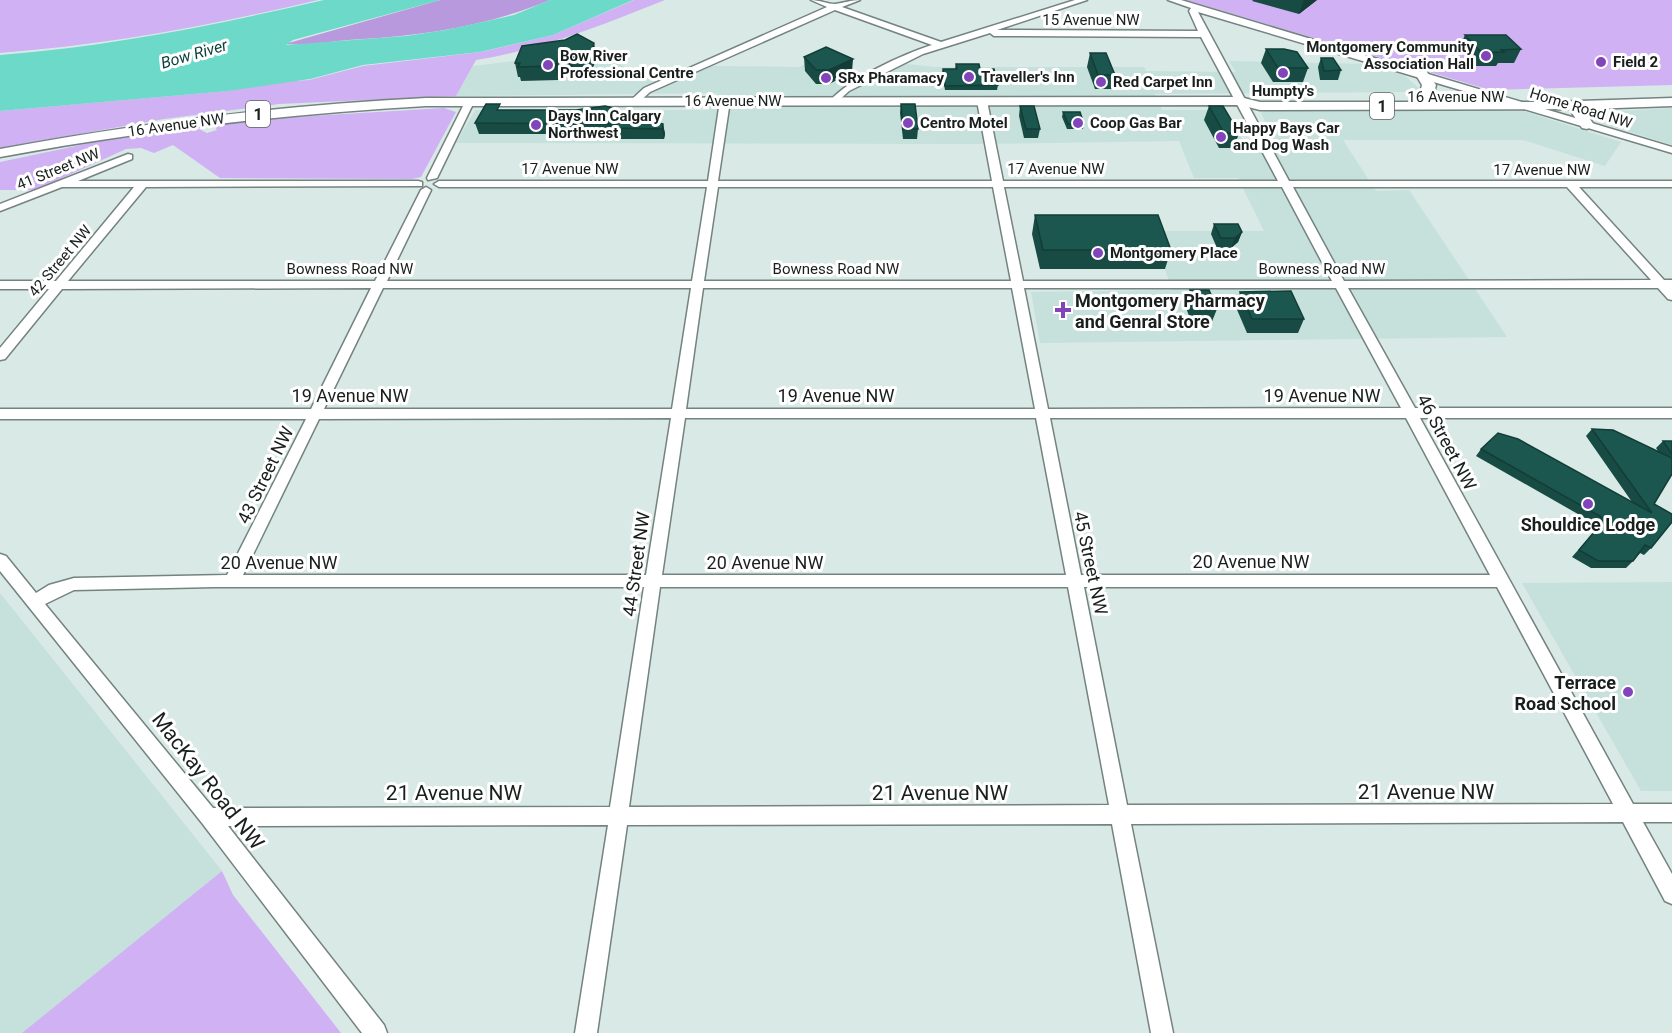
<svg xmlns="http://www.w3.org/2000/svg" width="1672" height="1033" viewBox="0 0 1672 1033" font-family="Roboto,sans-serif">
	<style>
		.built { fill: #c6e0db }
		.green { fill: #cfb1f4 }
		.forest { fill: #b999de }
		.water { fill: #6cd9c9 }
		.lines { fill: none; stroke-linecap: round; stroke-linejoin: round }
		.minor-casing { stroke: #748380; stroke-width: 3 }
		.highway-casing { stroke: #748380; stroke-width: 3 }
		.minor { fill: #fff; fill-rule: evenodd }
		.highway { fill: #fff; fill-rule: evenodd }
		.wall { fill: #174b44 }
		.shaded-wall { fill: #133d37 }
		.building { fill: #1b574f; stroke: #133d37; stroke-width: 1.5 }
		.poi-dot { fill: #8144ba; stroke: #fff; stroke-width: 2 }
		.labels { text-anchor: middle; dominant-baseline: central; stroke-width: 6; stroke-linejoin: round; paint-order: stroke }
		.far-street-label { font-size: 15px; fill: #181f1d; stroke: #fff }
		.far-poi-label { font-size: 15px; font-weight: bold; fill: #181f1d; stroke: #fff; text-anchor: start }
		.far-water-label { font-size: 16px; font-style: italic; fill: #0a3e38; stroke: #fff }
		.shield { fill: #fff; stroke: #5d6261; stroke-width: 1.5 }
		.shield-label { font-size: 16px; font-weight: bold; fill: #181f1d }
		.poi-label { font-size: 18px; font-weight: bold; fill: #181f1d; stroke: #fff; text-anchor: start }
		.street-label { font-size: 18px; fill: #181f1d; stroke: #fff }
		.near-street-label { font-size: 21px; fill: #181f1d; stroke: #fff }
	</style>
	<rect width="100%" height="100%" fill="#d8e9e6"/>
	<g class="built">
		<path d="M581,44l70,36 19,3 37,-17 92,1 21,-10 52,22 34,-15 28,3h210l2,4 90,1 -7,-11 140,3 36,12 15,13 -8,3 -257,2 7,16h64l21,38h31l-17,-35 5,-2h257l98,31 -16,24 -82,-26h-180l33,51 33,-1 98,147 -467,6 -9,-51 141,-2 -20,-59h112l-26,-53h-44l-15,-37 -201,3 -522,-1 19,-33h234l8,-17 -261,3 17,-30 41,-5 51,-11z"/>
		<path d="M1672,108v37l-74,-23 -10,-9z"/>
		<path d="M1672,582v209h-31l-119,-208z"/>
		<path d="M0,593l222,278 -200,162h-22z"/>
	</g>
	<g class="green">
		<path d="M0,0h318c-105,25 -210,45 -318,53z"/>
		<path d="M634,0h31c-63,25 -122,49 -189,60l-20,36 -177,8 -115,15 -164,29v-37l227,-20 40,-8 42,-3 54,-14 118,-14 72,-17z"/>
		<path d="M1185,0h487v85l-182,5z"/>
		<path d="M444,108l12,4 -35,65 -9,2 -192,-1 -47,-33 -19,8 -13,-5 -15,1 -90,41h-36v-28l95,-20 104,-16v3l8,4 10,-3 -4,-6 48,-5z"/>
		<path d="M222,871l11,24 108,138h-319z"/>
	</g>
	<path class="forest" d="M440,0h110c-60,25 -123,35 -187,39 -26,1 -53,7 -78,5z"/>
	<path class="water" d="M324,0h116l-147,40 -7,5 120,-9 40,-6 68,-15 36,-15h83l-80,35 -73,17 -117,13 -53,14 -82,12 -228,20v-56c112,-9 215,-30 324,-55z"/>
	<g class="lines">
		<defs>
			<g id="minor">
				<path d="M811,0c8,0 17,4 24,4 9,-1 16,-4 25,-4l-18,7 99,35 134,-42h12l-90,30 201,1 -9,-20 2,-3 -23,-8h13l491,147v6l-474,-141 91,169h383v6h-93l85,93h8v20l-4,-1 -10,-11h-310l67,120h257v10h-252l213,386h39v18h-29l29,52v30l-7,-3 -42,-79 -492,2 42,209h-22l-39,-209 -485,1 -30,208h-22l33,-208 -380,1 156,199 3,8h-25l-160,-210 -202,-252v-17l6,2 30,37 13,-8 25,-7 153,-3 79,-156h-306v-10h311l60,-121 -309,1 -57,70 -5,1v-12l49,-59h-49v-8h56l78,-94h-72l-62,24v-7l128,-50 4,1v4l-54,22h340l4,1v4l-276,1 -78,94h307l46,-91 5,-3 5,3 -44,91h305l15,-94h-268l-5,-3 5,-3h269l12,-80 5,-3 5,3 -12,80h274l-15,-80 5,-3 5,3 16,80h275l-77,-144 -207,-1 -4,-3 -67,21 -74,37 -14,13 -5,-3c18,-22 74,-47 102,-56l-97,-35 -185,82 -12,11 -8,-2 14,-13 183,-81zM718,187h275l18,94h-307zM1004,187h278l50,94h-309zM1293,187h274l84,93 -307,1zM383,288h308l-19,121h-348zM703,288h309l23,121h-349zM1024,288h312l65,120 -353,1zM671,418l-25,157h-403l76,-156zM685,418h351l30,157h-404zM1050,418h356l84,157h-409zM215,587h429l-34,220 -397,1 -168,-204 29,-14zM660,587h408l41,218 -480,2zM1084,587h413l116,217 -486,1z"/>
				<path d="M466,100l8,2 -37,76 -9,2 -1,-2z"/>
			</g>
			<g id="highway">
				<path d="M1422,71l5,1 9,13 -3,12 -7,4 -7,-4 3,-12 -6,-10z"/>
				<path d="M1240,97l20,5h289l123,-4v8l-83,3 -3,4 8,12 -7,4 -5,-1 -10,-15 3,-4 -315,1 -20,-5 -814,1c-143,8 -285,25 -426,51v-8c141,-26 283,-44 426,-51z"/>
			</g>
		</defs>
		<use href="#minor" class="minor-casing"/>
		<use href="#highway" class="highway-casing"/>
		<use href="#minor" class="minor"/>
		<use href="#highway" class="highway"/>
	</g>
	<g class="wall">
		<path d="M1253,0h64l-18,14 -47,-13z"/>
		<path d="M1465,35l56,14 -7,14h-16l-2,3h-21l-16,-17z"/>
		<path d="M565,40l32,17 -4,10h-20l-2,5h-10l-3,8 -37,1 -1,-4h-2l-3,-14z"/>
		<path d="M1266,49l42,19 -5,14h-30l-12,-19z"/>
		<path d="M1090,53l25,22 -3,14h-17l-8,-22z"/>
		<path d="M804,57l48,15 -23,12h-13l-11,-13z"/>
		<path d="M1321,58l20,12 -3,10h-18l-2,-13z"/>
		<path d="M956,64l24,5 18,16 -1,5h-52l-3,-16 1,-5h12z"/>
		<path d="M901,104l17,25 -1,10h-14l-3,-26z"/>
		<path d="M1020,106l20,23 -2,9h-14l-5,-22z"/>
		<path d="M1209,106l30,27 -5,15h-15l-15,-28z"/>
		<path d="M501,110l119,5 43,9 2,10 -1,5h-47v-5h-138l-4,-11z"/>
		<path d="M1063,112l21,12 -1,5h-16l-5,-12z"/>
		<path d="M1035,215l136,35 -6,19h-125l-8,-35z"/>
		<path d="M1214,224l28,8 -4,10 -7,6h-14l-6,-14z"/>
		<path d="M1190,290l27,19 -6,15h-19l-7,-19z"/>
		<path d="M1240,292l64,27 -6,14h-51l-12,-28z"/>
		<path d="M1592,429l66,22 -2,-3 7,-7h9v33l-18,30 -3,44 -7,7 -4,-2 -7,8 -7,7h-35l-19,-11 27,-31 -123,-70 5,-7 151,53 -46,-66z"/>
	</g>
	<g class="shaded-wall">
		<path d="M1304,0h13l-18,14z"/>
		<path d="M594,43l3,14 -4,10 -2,-14z"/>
		<path d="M570,53l3,14 -2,5 -3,-14z"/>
		<path d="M558,58l3,14 -3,8 -3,-14z"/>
		<path d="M853,59l-1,13 -23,12v-14z"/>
		<path d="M663,124l2,10 -1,5 -2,-10z"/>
		<path d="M1242,232l-4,10 -7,6 4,-10z"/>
	</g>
	<g class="building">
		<path d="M577,34l17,9 -3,10h-21l-2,5h-10l-3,8 -37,1 2,-4h-5l7,-17 43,-6z"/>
		<path d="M1465,35h41l15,14 -20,1 3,2 -22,1z"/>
		<path d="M826,47l27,12 -24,11h-13l-12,-13z"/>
		<path d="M1266,49h18l13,3 11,16h-30z"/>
		<path d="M1090,53h16l9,22h-17z"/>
		<path d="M1321,58h12l8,12 -17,1z"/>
		<path d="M956,64h23l1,5h14l4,16 -53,1 -2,-17h14z"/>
		<path d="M486,104h14l-3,6h79l29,-4 8,2 7,7h10l33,9 -1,5 -46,-1 1,-4 -142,-1z"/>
		<path d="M901,104h14l3,25h-15z"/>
		<path d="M1020,106h14l6,23h-14z"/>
		<path d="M1209,106h14l16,27h-15z"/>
		<path d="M1063,112h17l4,12h-16z"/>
		<path d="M1035,215h123l13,35h-128z"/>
		<path d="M1214,224h24l4,8 -7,6h-14z"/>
		<path d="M1190,290h19l8,19h-20z"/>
		<path d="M1291,291l13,28h-52l-12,-27z"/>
		<path d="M1592,429l21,1 59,28v16l-18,30 18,10v8l-21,26 -6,-3 -12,16h-35l-19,-11 26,-31 -124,-70 17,-16 20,6 134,74z"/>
		<path d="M1663,441h9v13z"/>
	</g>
	<g class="poi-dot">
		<circle cx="1486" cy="56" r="6"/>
		<circle cx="1601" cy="62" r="6"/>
		<circle cx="548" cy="65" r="6"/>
		<circle cx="1283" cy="73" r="6"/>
		<circle cx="969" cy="77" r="6"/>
		<circle cx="826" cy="78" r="6"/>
		<circle cx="1101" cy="82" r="6"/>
		<circle cx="908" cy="123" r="6"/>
		<circle cx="1078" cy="123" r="6"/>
		<circle cx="536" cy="125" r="6"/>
		<circle cx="1221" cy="137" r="6"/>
		<circle cx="1098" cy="253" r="6"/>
		<path d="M1060 301h6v6h6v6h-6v6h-6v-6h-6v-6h6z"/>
		<circle cx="1588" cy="504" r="6"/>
		<circle cx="1628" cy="692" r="6"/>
	</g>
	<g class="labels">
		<g class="far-street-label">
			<text x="1091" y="20">15 Avenue NW</text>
			<text x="1456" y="97">16 Avenue NW</text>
			<text x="733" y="101">16 Avenue NW</text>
			<text transform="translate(1581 108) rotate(17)">Home Road NW</text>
			<text transform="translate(176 125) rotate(-8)">16 Avenue NW</text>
			<text transform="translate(58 169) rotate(-22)">41 Street NW</text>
			<text x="570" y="169">17 Avenue NW</text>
			<text x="1056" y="169">17 Avenue NW</text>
			<text x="1542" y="170">17 Avenue NW</text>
			<text transform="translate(60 261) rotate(-50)">42 Street NW</text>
			<text x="350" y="269">Bowness Road NW</text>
			<text x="836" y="269">Bowness Road NW</text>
			<text x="1322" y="269">Bowness Road NW</text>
		</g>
		<g class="far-poi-label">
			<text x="1474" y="47" text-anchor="end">Montgomery Community<tspan x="1474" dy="17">Association Hall</tspan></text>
			<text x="560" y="56">Bow River<tspan x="560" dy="17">Professional Centre</tspan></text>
			<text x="1613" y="62">Field 2</text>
			<text x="981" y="77">Traveller's Inn</text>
			<text x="838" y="78">SRx Pharamacy</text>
			<text x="1113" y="82">Red Carpet Inn</text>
			<text x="1283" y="91" text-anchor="middle">Humpty's</text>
			<text x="548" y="116">Days Inn Calgary<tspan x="548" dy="17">Northwest</tspan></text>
			<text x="920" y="123">Centro Motel</text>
			<text x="1090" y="123">Coop Gas Bar</text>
			<text x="1233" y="128">Happy Bays Car<tspan x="1233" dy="17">and Dog Wash</tspan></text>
			<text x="1110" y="253">Montgomery Place</text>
		</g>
		<g class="far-water-label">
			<text transform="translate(194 54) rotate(-16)">Bow River</text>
		</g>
		<g class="shield">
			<rect x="1370" y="93" width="24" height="26" rx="4.5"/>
			<rect x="246" y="101" width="24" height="26" rx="4.5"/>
		</g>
		<g class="shield-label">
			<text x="1382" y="106">1</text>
			<text x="258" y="114">1</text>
		</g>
		<g class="poi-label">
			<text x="1075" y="300">Montgomery Pharmacy<tspan x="1075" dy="21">and Genral Store</tspan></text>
			<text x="1588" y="524" text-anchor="middle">Shouldice Lodge</text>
			<text x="1616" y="682" text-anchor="end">Terrace<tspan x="1616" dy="21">Road School</tspan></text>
		</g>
		<g class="street-label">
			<text x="350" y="395">19 Avenue NW</text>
			<text x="836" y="395">19 Avenue NW</text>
			<text x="1322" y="395">19 Avenue NW</text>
			<text transform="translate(1447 442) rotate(62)">46 Street NW</text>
			<text transform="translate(265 475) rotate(-64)">43 Street NW</text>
			<text x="1251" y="561">20 Avenue NW</text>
			<text x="279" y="562">20 Avenue NW</text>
			<text x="765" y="562">20 Avenue NW</text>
			<text transform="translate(1091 563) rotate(78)">45 Street NW</text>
			<text transform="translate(636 564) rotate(-82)">44 Street NW</text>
		</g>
		<g class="near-street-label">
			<text transform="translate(208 781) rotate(52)">MacKay Road NW</text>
			<text x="1426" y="792">21 Avenue NW</text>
			<text x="454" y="793">21 Avenue NW</text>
			<text x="940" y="793">21 Avenue NW</text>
		</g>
	</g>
</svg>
